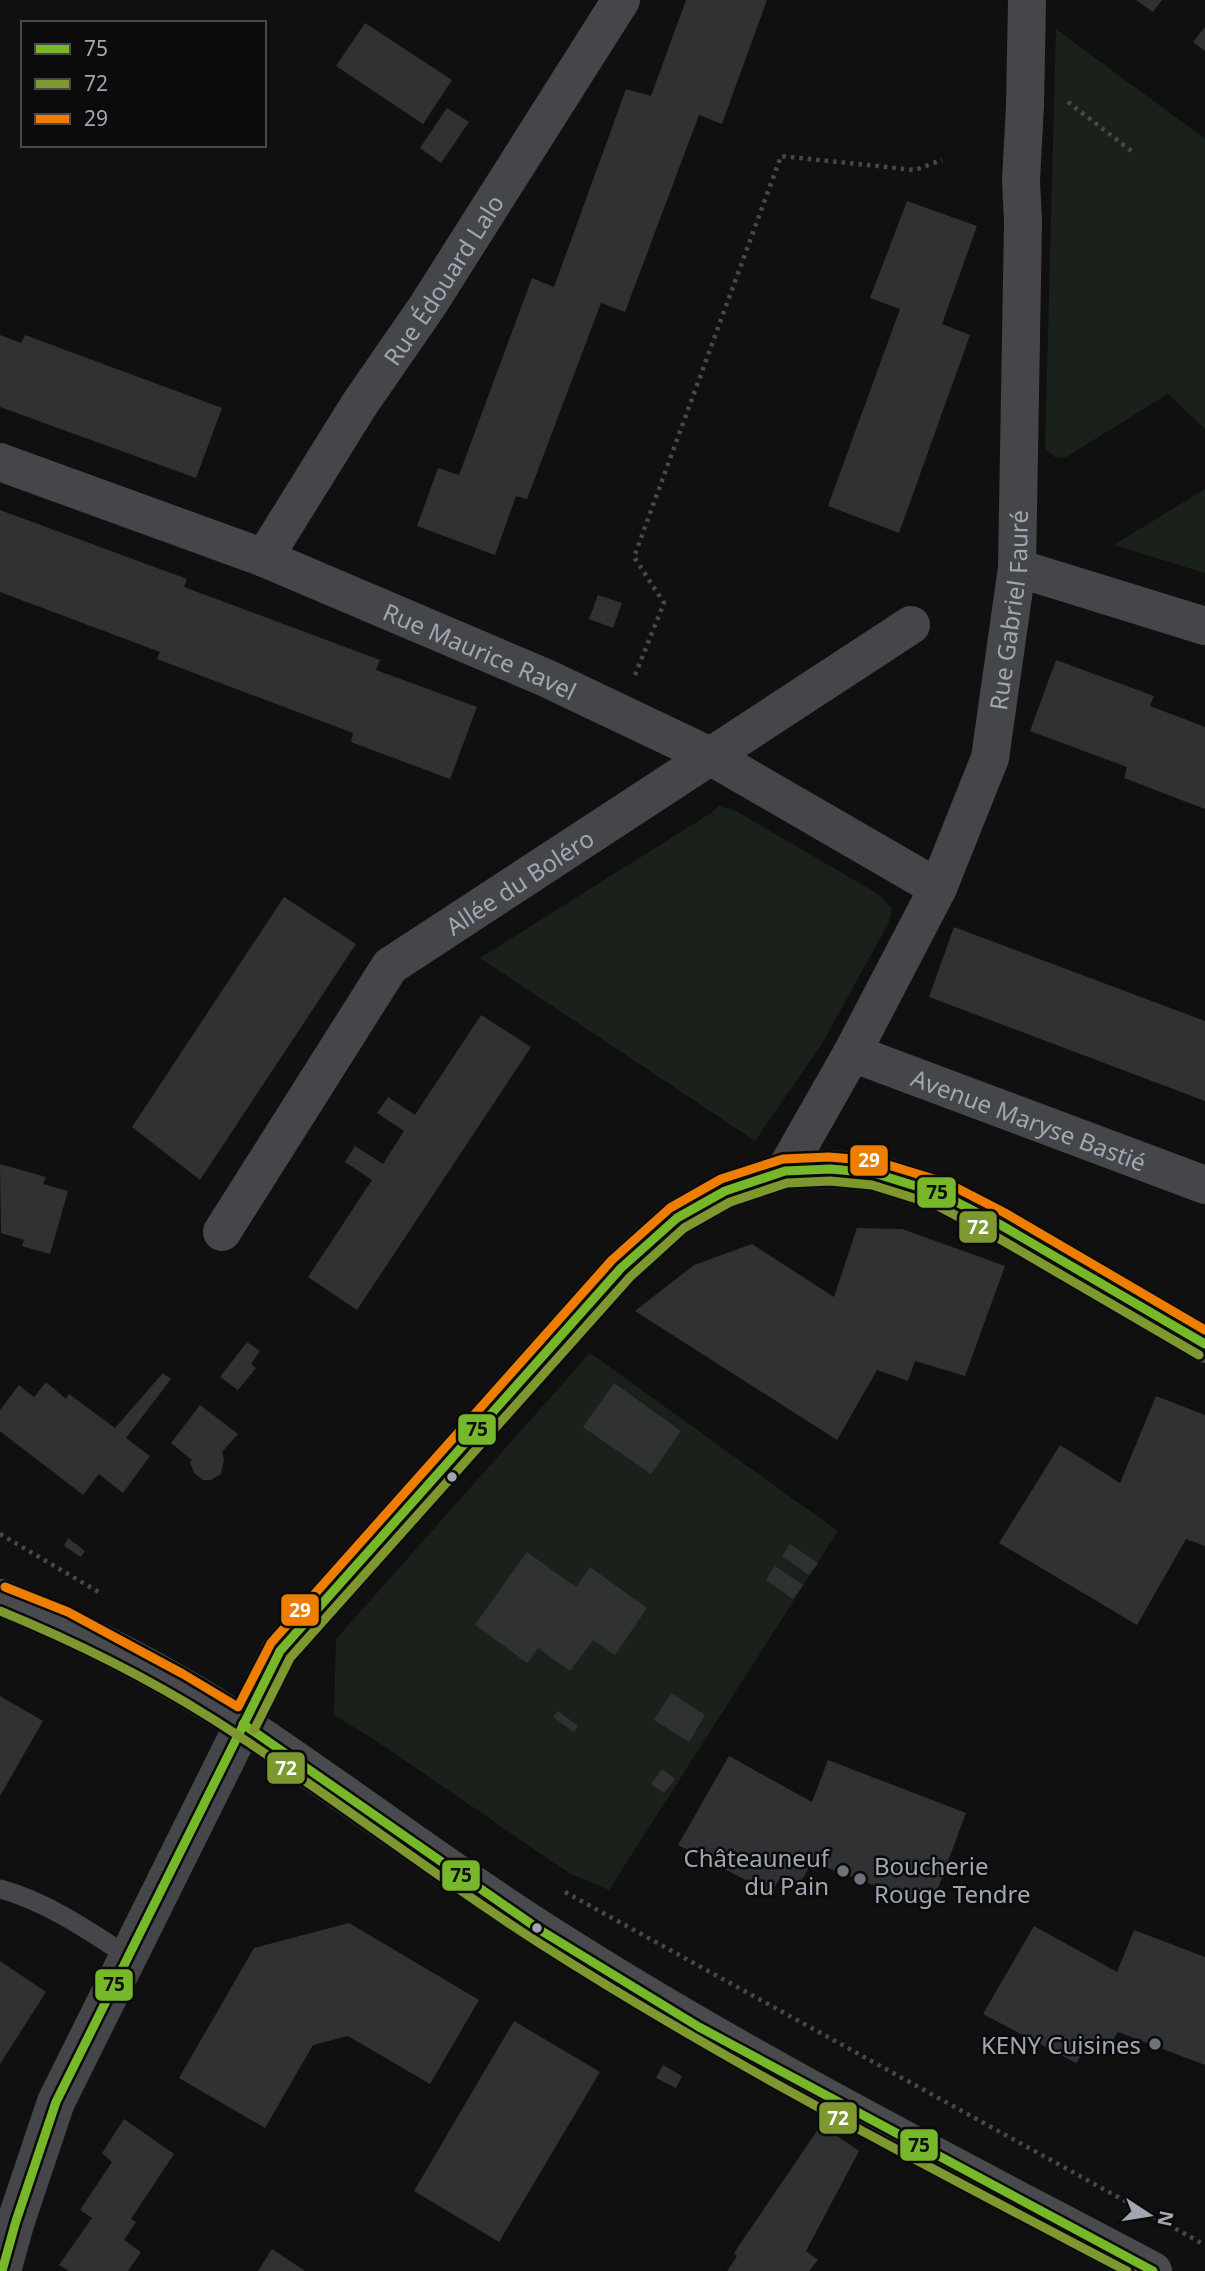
<svg xmlns="http://www.w3.org/2000/svg" width="1205" height="2271" viewBox="0 0 1205 2271" font-family="'Noto Sans',sans-serif">
	<style>
		.green { fill: #1a211b }
		.building { fill: #303133 }
		.lines { fill: none; stroke-linecap: round; stroke-linejoin: round }
		.path { stroke: #46484b; stroke-width: 4.5; stroke-dasharray: 3.5 5; stroke-linecap: butt }
		.lane { stroke: #454649; stroke-width: 19 }
		.street { stroke: #454649; stroke-width: 38 }
		.secondary { stroke: #484a4d; stroke-width: 38 }
		.bus-1-casing { stroke: #0b0b0c; stroke-width: 14 }
		.bus-2-casing { stroke: #0b0b0c; stroke-width: 14 }
		.bus-3-casing { stroke: #0b0b0c; stroke-width: 14 }
		.bus-1 { stroke: #76b82a; stroke-width: 9 }
		.bus-2 { stroke: #7c982e; stroke-width: 9 }
		.bus-3 { stroke: #ee7d00; stroke-width: 9 }
		.bus-dot { fill: #a0a7b2; stroke: #0b0b0c; stroke-width: 2.5 }
		.poi-dot { fill: #6e727a; stroke: #0b0b0c; stroke-width: 2.5 }
		.labels { text-anchor: middle; dominant-baseline: central; stroke-width: 5; stroke-linejoin: round; paint-order: stroke }
		.street-label { font-size: 24px; fill: #a0a7b2; stroke: #0b0b0c }
		.poi-label { font-size: 24px; fill: #a0a7b2; stroke: #0b0b0c; text-anchor: end }
		.line-badge { stroke: #0b0b0c; stroke-width: 2.5 }
		.badge-label { font-size: 19px; text-anchor: middle; font-weight: bold; fill: #fff }
		.pale-badge-label { font-size: 19px; text-anchor: middle; font-weight: bold; fill: #111 }
	</style>
	<rect width="100%" height="100%" fill="#101011"/>
	<g class="green">
		<path d="M1056,29l149,110v290l-37,-35 -102,63 -10,1 -11,-9z"/>
		<path d="M1205,489v84l-91,-28z"/>
		<path d="M719,806l17,5 142,83 14,14 -3,14 -66,120 -68,99 -275,-183 231,-145z"/>
		<path d="M590,1353l248,178 -229,359 -40,-17 -191,-131 -44,-27 2,-76z"/>
	</g>
	<g class="building">
		<path d="M686,0h81l-45,124 -23,-9 -74,197 -24,-9 -74,196 -11,-3 -21,59 -78,-29 21,-58 21,7 73,-197 22,9 72,-198 25,7z"/>
		<path d="M1136,0h26l-9,12z"/>
		<path d="M365,23l87,57 -29,44 -87,-58z"/>
		<path d="M1205,27v24l-12,-9z"/>
		<path d="M447,108l22,14 -28,41 -21,-15z"/>
		<path d="M907,201l70,25 -35,98 28,11 -71,198 -71,-27 72,-197 -30,-11z"/>
		<path d="M0,335l21,8 4,-8 197,73 -26,70 -196,-71z"/>
		<path d="M0,510l187,69 -3,8 196,73 -4,10 101,37 -27,72 -99,-37 2,-9 -196,-74 3,-7 -160,-60z"/>
		<path d="M598,595l24,8 -9,25 -24,-9z"/>
		<path d="M1056,660l98,36 -4,10 55,21v82l-81,-31 3,-11 -97,-36z"/>
		<path d="M284,897l72,47 -156,236 -68,-53z"/>
		<path d="M954,927l251,94v80l-276,-104z"/>
		<path d="M481,1015l50,32 -174,263 -49,-33 64,-97 -27,-18 10,-16 28,18 21,-33 -27,-18 11,-16 27,18z"/>
		<path d="M0,1164l46,13 -3,7 25,7 -18,63 -28,-8 2,-6 -23,-7z"/>
		<path d="M857,1228l45,1 103,37 -40,110 -50,-15 -7,20 -31,-11 -40,70 -202,-129 59,-46 58,-21 82,53z"/>
		<path d="M247,1342l13,9 -9,13 5,4 -18,22 -18,-13z"/>
		<path d="M163,1373l8,6 -45,59 24,18 -27,37 -24,-19 -16,21 -83,-64v-21l19,-25 15,12 12,-15 20,17 3,-5 46,34z"/>
		<path d="M614,1383l67,48 -30,43 -68,-47z"/>
		<path d="M1156,1396l49,19v131l-19,-7 -49,86 -138,-82 61,-98 60,38z"/>
		<path d="M200,1405l38,29 -16,18 2,7 -3,15 -10,6h-8l-9,-7 -4,-11 2,-2 -21,-17z"/>
		<path d="M68,1538l17,13 -4,6 -17,-11z"/>
		<path d="M790,1544l28,19 -9,12 -27,-19z"/>
		<path d="M527,1552l49,35 14,-20 57,41 -32,47 -22,-15 -23,31 -32,-23 -11,15 -52,-38z"/>
		<path d="M775,1566l28,19 -10,14 -27,-19z"/>
		<path d="M671,1693l34,22 -16,27 -35,-22z"/>
		<path d="M0,1696l43,25 -43,75z"/>
		<path d="M558,1711l20,15 -4,6 -21,-15z"/>
		<path d="M729,1756l83,46 16,-42 138,53 -35,94 -119,-45 -13,23 -17,-10 -11,18 -93,-48z"/>
		<path d="M662,1769l13,10 -11,14 -13,-9z"/>
		<path d="M349,1923l130,77 -49,84 -82,-48 -35,9 -48,83 -86,-50 75,-130z"/>
		<path d="M1034,1926l83,46 17,-42 71,27v108l-87,-33 -14,22 -16,-9 -12,18 -93,-49z"/>
		<path d="M0,1961l46,31 -46,72z"/>
		<path d="M514,2021l86,51 -101,170 -85,-51z"/>
		<path d="M663,2065l19,11 -6,12 -20,-10z"/>
		<path d="M124,2119l50,35 -43,65 5,3 -12,18 17,12 -13,19h-59l-10,-6 33,-47 -12,-8 32,-48 -10,-9z"/>
		<path d="M821,2125l38,26 -53,100 12,9 -9,11h-82l10,-15 -3,-3z"/>
		<path d="M272,2249l33,22h-47z"/>
	</g>
	<g class="lines">
		<g class="path">
			<path d="M1068,102l66,51"/>
			<path d="M635,675l29,-72 -30,-46 147,-401 134,14 27,-10"/>
			<path d="M0,1534l102,60"/>
			<path d="M565,1892l640,353"/>
		</g>
		<path class="lane" d="M0,1889c47,13 88,41 129,68"/>
		<g class="street">
			<path id="s1" d="M0,462l264,96 282,120 164,78 228,132"/>
			<path id="s2" d="M264,558l95,-153 69,-100 193,-305"/>
			<path d="M1017,568l188,58"/>
			<path id="s3" d="M852,1053l353,132"/>
			<path id="s4" d="M785,1171l67,-118 86,-165 52,-130 27,-190 6,-346 -2,-42 4,-74 2,-106"/>
			<path id="s5" d="M222,1232l168,-266 521,-341"/>
			<path d="M2,2271l14,-50 40,-119 224,-451 341,-383 56,-50 48,-27 60,-20 45,-2 44,4 67,21 58,30 206,120"/>
		</g>
		<path class="secondary" d="M0,1598c85,34 168,77 244,127 101,67 197,141 299,206 196,126 404,231 610,340"/>
		<defs>
			<g id="bus-1">
				<path d="M243,1724l297,206 159,97 454,244"/>
				<path d="M2,2271l14,-50 40,-119 224,-451 341,-383 56,-50 48,-27 60,-20 45,-2 44,4 67,21 58,30 206,120"/>
			</g>
			<g id="bus-2">
				<path d="M0,1611c73,30 144,65 211,107 111,70 214,152 325,223 190,122 391,225 591,330"/>
				<path d="M254,1730l36,-72 340,-381 54,-49 46,-26 57,-19 43,-2 42,4 64,20 57,30 206,120"/>
			</g>
			<path id="bus-3" d="M5,1587l63,25 115,62 55,33 33,-64 341,-383 58,-52 51,-29 62,-20 46,-2 46,4 72,22 58,30 200,117"/>
		</defs>
		<use href="#bus-1" class="bus-1-casing"/>
		<use href="#bus-2" class="bus-2-casing"/>
		<use href="#bus-3" class="bus-3-casing"/>
		<use href="#bus-1" class="bus-1"/>
		<use href="#bus-2" class="bus-2"/>
		<use href="#bus-3" class="bus-3"/>
	</g>
	<g class="bus-dot">
		<circle cx="452" cy="1477" r="6"/>
		<circle cx="537" cy="1928" r="6"/>
	</g>
	<g class="poi-dot">
		<circle cx="843" cy="1871" r="7"/>
		<circle cx="860" cy="1879" r="7"/>
		<circle cx="1155" cy="2044" r="7"/>
	</g>
	<g class="labels">
		<g class="street-label">
			<text stroke="none"><textPath href="#s2" startOffset="331">Rue Édouard Lalo</textPath></text>
			<text stroke="none"><textPath href="#s4" startOffset="611">Rue Gabriel Fauré</textPath></text>
			<text stroke="none"><textPath href="#s1" startOffset="516">Rue Maurice Ravel</textPath></text>
			<text stroke="none"><textPath href="#s5" startOffset="469">Allée du Boléro</textPath></text>
			<text stroke="none"><textPath href="#s3" startOffset="189">Avenue Maryse Bastié</textPath></text>
		</g>
		<g class="poi-label">
			<text x="829" y="1857">Châteauneuf<tspan x="829" dy="28">du Pain</tspan></text>
			<text x="874" y="1865" text-anchor="start">Boucherie<tspan x="874" dy="28">Rouge Tendre</tspan></text>
			<text x="1141" y="2044">KENY Cuisines</text>
		</g>
	</g>
	<g class="line-badge">
		<rect x="849" y="1144" width="40" height="33" rx="7" fill="#ee7d00"/>
		<rect x="916" y="1176" width="41" height="33" rx="7" fill="#76b82a"/>
		<rect x="958" y="1210" width="40" height="34" rx="7" fill="#7c982e"/>
		<rect x="457" y="1413" width="40" height="33" rx="7" fill="#76b82a"/>
		<rect x="280" y="1593" width="40" height="34" rx="7" fill="#ee7d00"/>
		<rect x="266" y="1751" width="40" height="34" rx="7" fill="#7c982e"/>
		<rect x="441" y="1859" width="40" height="33" rx="7" fill="#76b82a"/>
		<rect x="94" y="1968" width="40" height="34" rx="7" fill="#76b82a"/>
		<rect x="818" y="2101" width="40" height="34" rx="7" fill="#7c982e"/>
		<rect x="899" y="2128" width="40" height="34" rx="7" fill="#76b82a"/>
	</g>
	<g class="badge-label">
		<text x="869" y="1167">29</text>
		<text x="978" y="1234">72</text>
		<text x="300" y="1617">29</text>
		<text x="286" y="1775">72</text>
		<text x="838" y="2125">72</text>
	</g>
	<g class="pale-badge-label">
		<text x="937" y="1199">75</text>
		<text x="477" y="1436">75</text>
		<text x="461" y="1882">75</text>
		<text x="114" y="1991">75</text>
		<text x="919" y="2152">75</text>
	</g>
	<rect x="21" y="21" width="245" height="126" fill="#0b0b0c" stroke="#47494e" stroke-width="2"/>
	<rect x="35" y="44" width="35" height="10" fill="#76b82a" stroke="#47494e" stroke-width="2"/>
	<text x="84" y="56" font-size="21" fill="#a0a7b2">75</text>
	<rect x="35" y="79" width="35" height="10" fill="#7c982e" stroke="#47494e" stroke-width="2"/>
	<text x="84" y="91" font-size="21" fill="#a0a7b2">72</text>
	<rect x="35" y="114" width="35" height="10" fill="#ee7d00" stroke="#47494e" stroke-width="2"/>
	<text x="84" y="126" font-size="21" fill="#a0a7b2">29</text>
	<g transform="translate(1149 2215) rotate(102)" stroke="#0b0b0c" stroke-width="5" paint-order="stroke">
	<path d="M0-5L12 26L0 18L-12 26Z" fill="#a0a7b2"/>
	<text y="-10" font-size="19" font-weight="bold" text-anchor="middle" fill="#a0a7b2">N</text>
	</g>
</svg>
